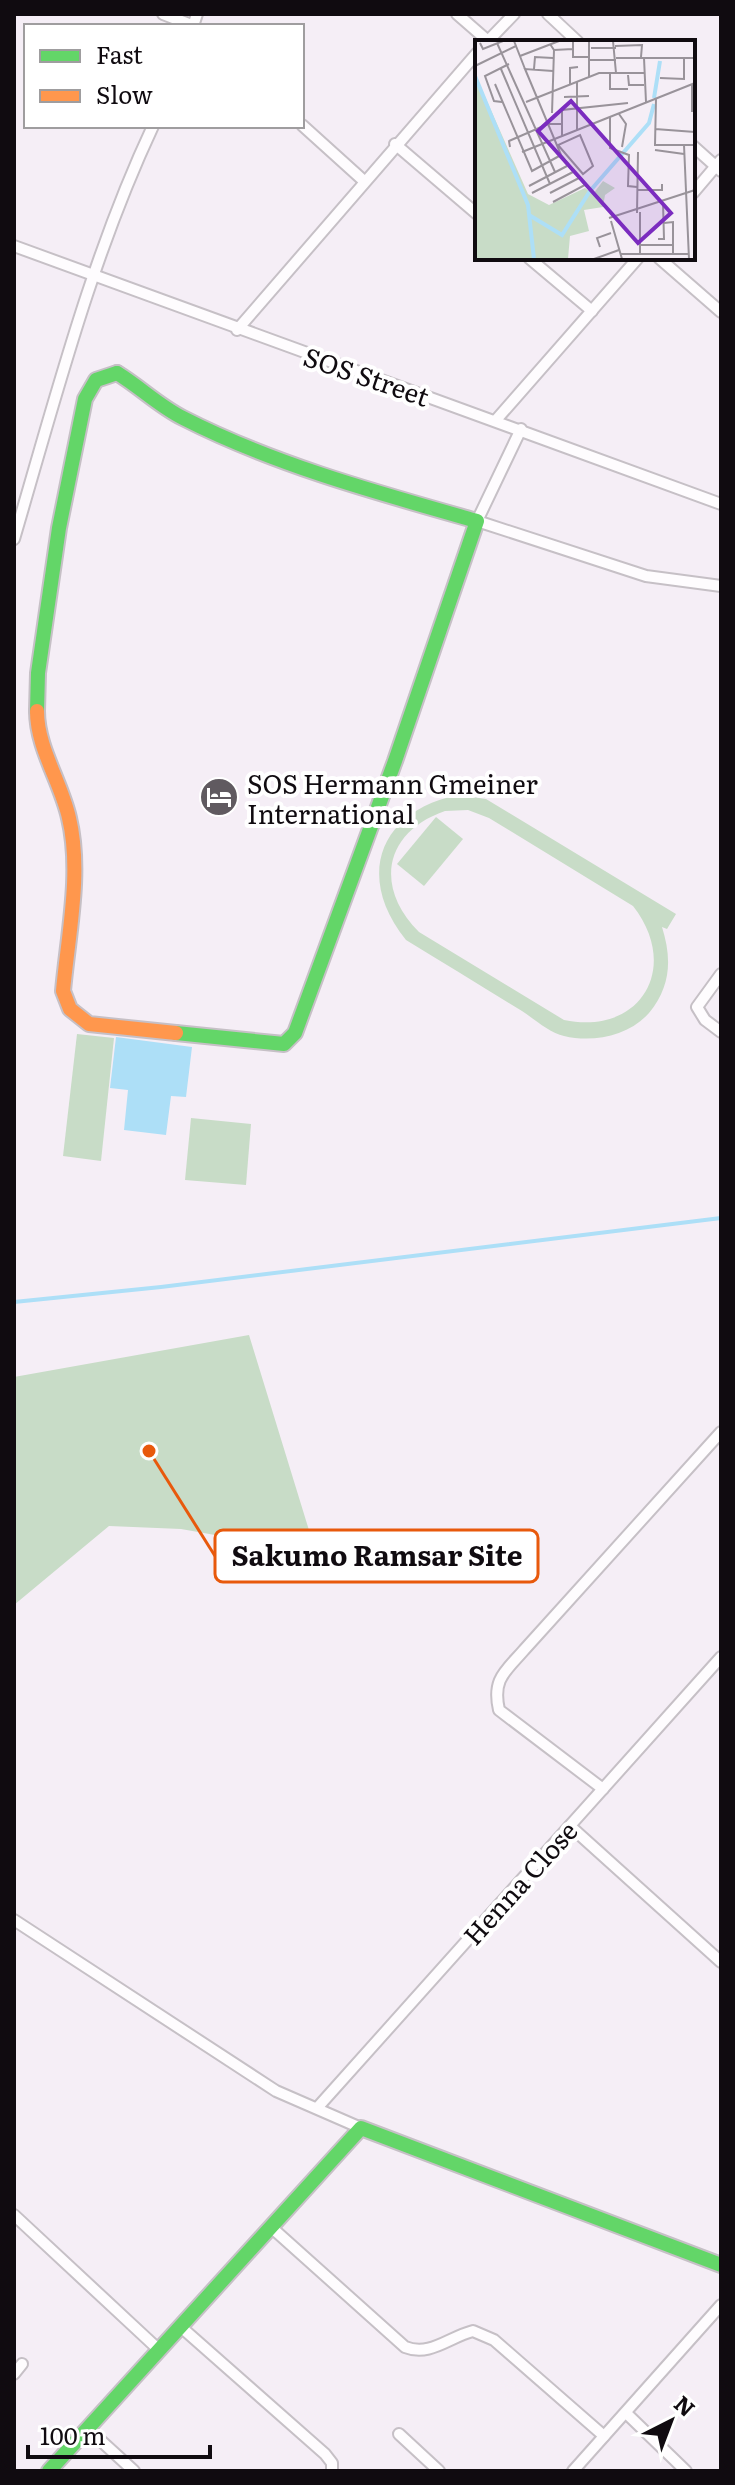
<svg xmlns="http://www.w3.org/2000/svg" width="735" height="2485" viewBox="0 0 735 2485" font-family="Literata,serif">
	<style>
		.green { fill: #c8dcc7; fill-rule: evenodd }
		.water { fill: #addff7 }
		.lines { fill: none; stroke-linecap: round; stroke-linejoin: round }
		.stream { stroke: #addff7; stroke-width: 4 }
		.street-casing { stroke: #c6c0c6; stroke-width: 14 }
		.fast-casing { stroke: #c6c0c6; stroke-width: 18 }
		.slow-casing { stroke: #c6c0c6; stroke-width: 18 }
		.street { stroke: #fefcfe; stroke-width: 10 }
		.fast { stroke: #63d668; stroke-width: 14 }
		.slow { stroke: #ff974d; stroke-width: 14 }
		.labels { text-anchor: middle; dominant-baseline: central; stroke-width: 8; stroke-linejoin: round; paint-order: stroke }
		.street-label { font-size: 26px; fill: #100b10; stroke: #fff }
		.poi-label { font-size: 26px; fill: #100b10; stroke: #fff; text-anchor: start }
		.inset-river { fill: none; stroke: #addff7; stroke-width: 4 }
		.inset-road { fill: none; stroke: #99939a; stroke-width: 2 }
		.view { fill: #7b2cbf; fill-opacity: 0.15; stroke: #7b2cbf; stroke-width: 4 }
		.inset-edge { fill: none; stroke: #100b10; stroke-width: 4 }
		.leader { fill: none; stroke: #e8590c; stroke-width: 3 }
		.callout-dot { fill: #e8590c; stroke: #fff; stroke-width: 3 }
		.callout { fill: #fff; stroke: #e8590c; stroke-width: 3 }
		.callout-label { font-size: 28px; text-anchor: middle; font-weight: bold; fill: #100b10 }
	</style>
	<rect width="100%" height="100%" fill="#f5eef6"/>
	<g class="green">
		<path d="M458,795l28,4 190,115 -9,15 -5,-2c10,32 9,59 -13,86 -20,23 -56,30 -85,23 -14,-3 -30,-17 -42,-25 -39,-24 -77,-47 -116,-71 -51,-63 -27,-129 52,-145zM445,811l23,-1 21,8 144,88c48,61 8,130 -69,114l-145,-88c-45,-45 -35,-100 26,-121z"/>
		<path d="M436,817l27,22 -39,47 -27,-22z"/>
		<path d="M77,1034l37,4 -13,123 -38,-5z"/>
		<path d="M191,1118l60,6 -5,61 -61,-5z"/>
		<path d="M249,1335l67,218 -135,-24 -72,-3 -95,79v-228z"/>
	</g>
	<path class="water" d="M116,1037l76,10 -6,50 -15,-1 -5,39 -42,-5 4,-40 -18,-2z"/>
	<g class="lines">
		<path class="stream" d="M14,1302l147,-15 560,-69"/>
		<defs>
			<g id="street">
				<path d="M163,14l31,12"/>
				<path d="M457,14l31,27"/>
				<path d="M548,14l30,28"/>
				<path d="M193,26l4,-12"/>
				<path d="M487,42l27,-28"/>
				<path d="M302,125l62,56"/>
				<path d="M395,144l82,70"/>
				<path d="M693,146l28,25"/>
				<path d="M693,193l28,-33"/>
				<path d="M14,246l707,258"/>
				<path d="M529,258l63,53"/>
				<path d="M659,258l62,54"/>
				<path d="M237,330l240,-277"/>
				<path d="M496,420l142,-162"/>
				<path d="M521,429l-44,92 169,55 75,10"/>
				<path d="M14,539c41,-139 77,-281 139,-413"/>
				<path d="M721,974l-24,33 8,13 16,12"/>
				<path d="M603,1789l-104,-79c-7,-31 6,-38 25,-60l197,-218"/>
				<path d="M570,1826l151,136"/>
				<path d="M14,1920l262,171 85,37"/>
				<path d="M318,2107l403,-450"/>
				<path d="M14,2215l144,134"/>
				<path d="M271,2227l134,120c25,10 44,-10 68,-16l21,9 110,96"/>
				<path d="M181,2327l144,127 7,9v7"/>
				<path d="M14,2374l8,-10"/>
				<path d="M626,2413l60,58"/>
				<path d="M88,2429l46,42"/>
				<path d="M399,2434l40,37"/>
				<path d="M573,2471l148,-166"/>
			</g>
			<g id="fast">
				<path d="M117,373c23,14 42,33 66,45 92,47 195,75 294,103l-82,240 -100,272 -11,11 -108,-11"/>
				<path d="M37,711l1,-38 21,-145 26,-129 11,-19 21,-7"/>
				<path d="M49,2471l312,-343 360,137"/>
			</g>
			<path id="slow" d="M37,711c0,37 24,71 32,107 13,54 -1,117 -6,173l7,18 19,15 87,9"/>
		</defs>
		<use href="#street" class="street-casing"/>
		<use href="#fast" class="fast-casing"/>
		<use href="#slow" class="slow-casing"/>
		<use href="#street" class="street"/>
		<use href="#fast" class="fast"/>
		<use href="#slow" class="slow"/>
	</g>
	<defs>
		<symbol id="hotel-disc" viewBox="-11 -11 22 22"><circle r="9.5" fill="#605a60" stroke="#fff"/><path d="M-6-4.5h1.5V1H6V5H4.5V3h-9V5H-6ZM-4 0a1.8 1.8 0 1 1 3.6 0ZM.5 0V-2.5h3Q6-2.5 6 0Z" fill="#fff"/></symbol>
	</defs>
	<g fill-rule="evenodd">
		<use href="#hotel-disc" x="197" y="775" width="44" height="44"/>
	</g>
	<g class="labels">
		<g class="street-label">
			<text transform="translate(367 375) rotate(19)">SOS Street</text>
			<text transform="translate(519 1882) rotate(-48)">Henna Close</text>
		</g>
		<g class="poi-label">
			<text x="247" y="782">SOS Hermann Gmeiner<tspan x="247" dy="30">International</tspan></text>
		</g>
	</g>
	<g transform="translate(475 40)">
		<rect width="220" height="220" fill="#f5eef6"/>
		<path d="M0,34l53,120 21,11 36,-17 8,6 10,-13 12,7 -10,7 -2,12 -19,3 5,21 -19,5 -2,23h-93z" fill="#c8dcc7"/>
		<path class="inset-river" d="M0,36l53,129 6,54M179,58l6,-37M54,175l33,20 28,-44 59,-68 5,-19"/>
		<path class="inset-road" d="M98,1v16h16M114,1v36M138,1l3,32M5,3l3,6 20,-8M22,3l58,129M75,4l4,6 19,-1M41,6l9,23M140,6l27,-1 -1,12M116,8h25M45,16l39,-15M141,18h79M169,18l2,44M114,20h27M0,26l41,-20 -2,-5M26,29l49,115M59,29l1,-12 18,1M135,33v16h18M153,35l1,10h15M185,38l24,1v-21M102,42v48M20,44l37,87 29,-16M95,45v-17l8,-1M89,57l25,-1M181,59l-1,46h40M27,62l-8,-1 -9,-25 24,-12M51,62l73,-29h45M217,72v-28M77,73l2,-63M144,74l7,10 -4,23M135,77v31l19,7 -1,31 9,1M180,89l40,3M105,95l13,31 -10,8 -25,-29zM87,96v-26l66,-7M209,105l5,114M35,107l-1,-6 39,-17h14M180,110l29,4M47,112l173,-69M54,146l38,-20M162,150h25v-6M57,153l41,-21M75,153l29,-15M78,162l32,-17 -24,-30 -36,-86 28,2M162,173l1,-61M134,178l86,-28M136,181l11,38M189,183l9,-1v32M183,199h6l-1,-36M165,205h34M125,207l-3,-9 14,-5M165,213v-41M146,214h68M119,219l25,-9"/>
		<path class="view" d="M96,61l100,112 -33,30 -100,-112z"/>
		<rect width="220" height="220" class="inset-edge"/>
	</g>
	<path class="leader" d="M149 1451L215 1556"/>
	<circle class="callout-dot" cx="149" cy="1451" r="8"/>
	<rect class="callout" x="215" y="1530" width="323" height="52" rx="8"/>
	<g class="callout-label">
		<text x="377" y="1566">Sakumo Ramsar Site</text>
	</g>
	<rect width="735" height="2485" fill="none" stroke="#100b10" stroke-width="32"/>
	<rect x="24" y="24" width="280" height="104" fill="#ffffff" stroke="#9f9d9f" stroke-width="2"/>
	<rect x="40" y="50" width="40" height="12" fill="#63d668" stroke="#9f9d9f" stroke-width="2"/>
	<text x="96" y="64" font-size="24" fill="#100b10">Fast</text>
	<rect x="40" y="90" width="40" height="12" fill="#ff974d" stroke="#9f9d9f" stroke-width="2"/>
	<text x="96" y="104" font-size="24" fill="#100b10">Slow</text>
	<g transform="translate(671 2421) rotate(42)" stroke="#ffffff" stroke-width="6" paint-order="stroke">
	<path d="M0-6L14 30L0 20L-14 30Z" fill="#100b10"/>
	<text y="-12" font-size="22" font-weight="bold" text-anchor="middle" fill="#100b10">N</text>
	</g>
	<path d="M28 2445v12h182v-12" fill="none" stroke="#100b10" stroke-width="4"/>
	<text x="40" y="2445" font-size="24" fill="#100b10" stroke="#ffffff" stroke-width="6" paint-order="stroke">100 m</text>
</svg>
